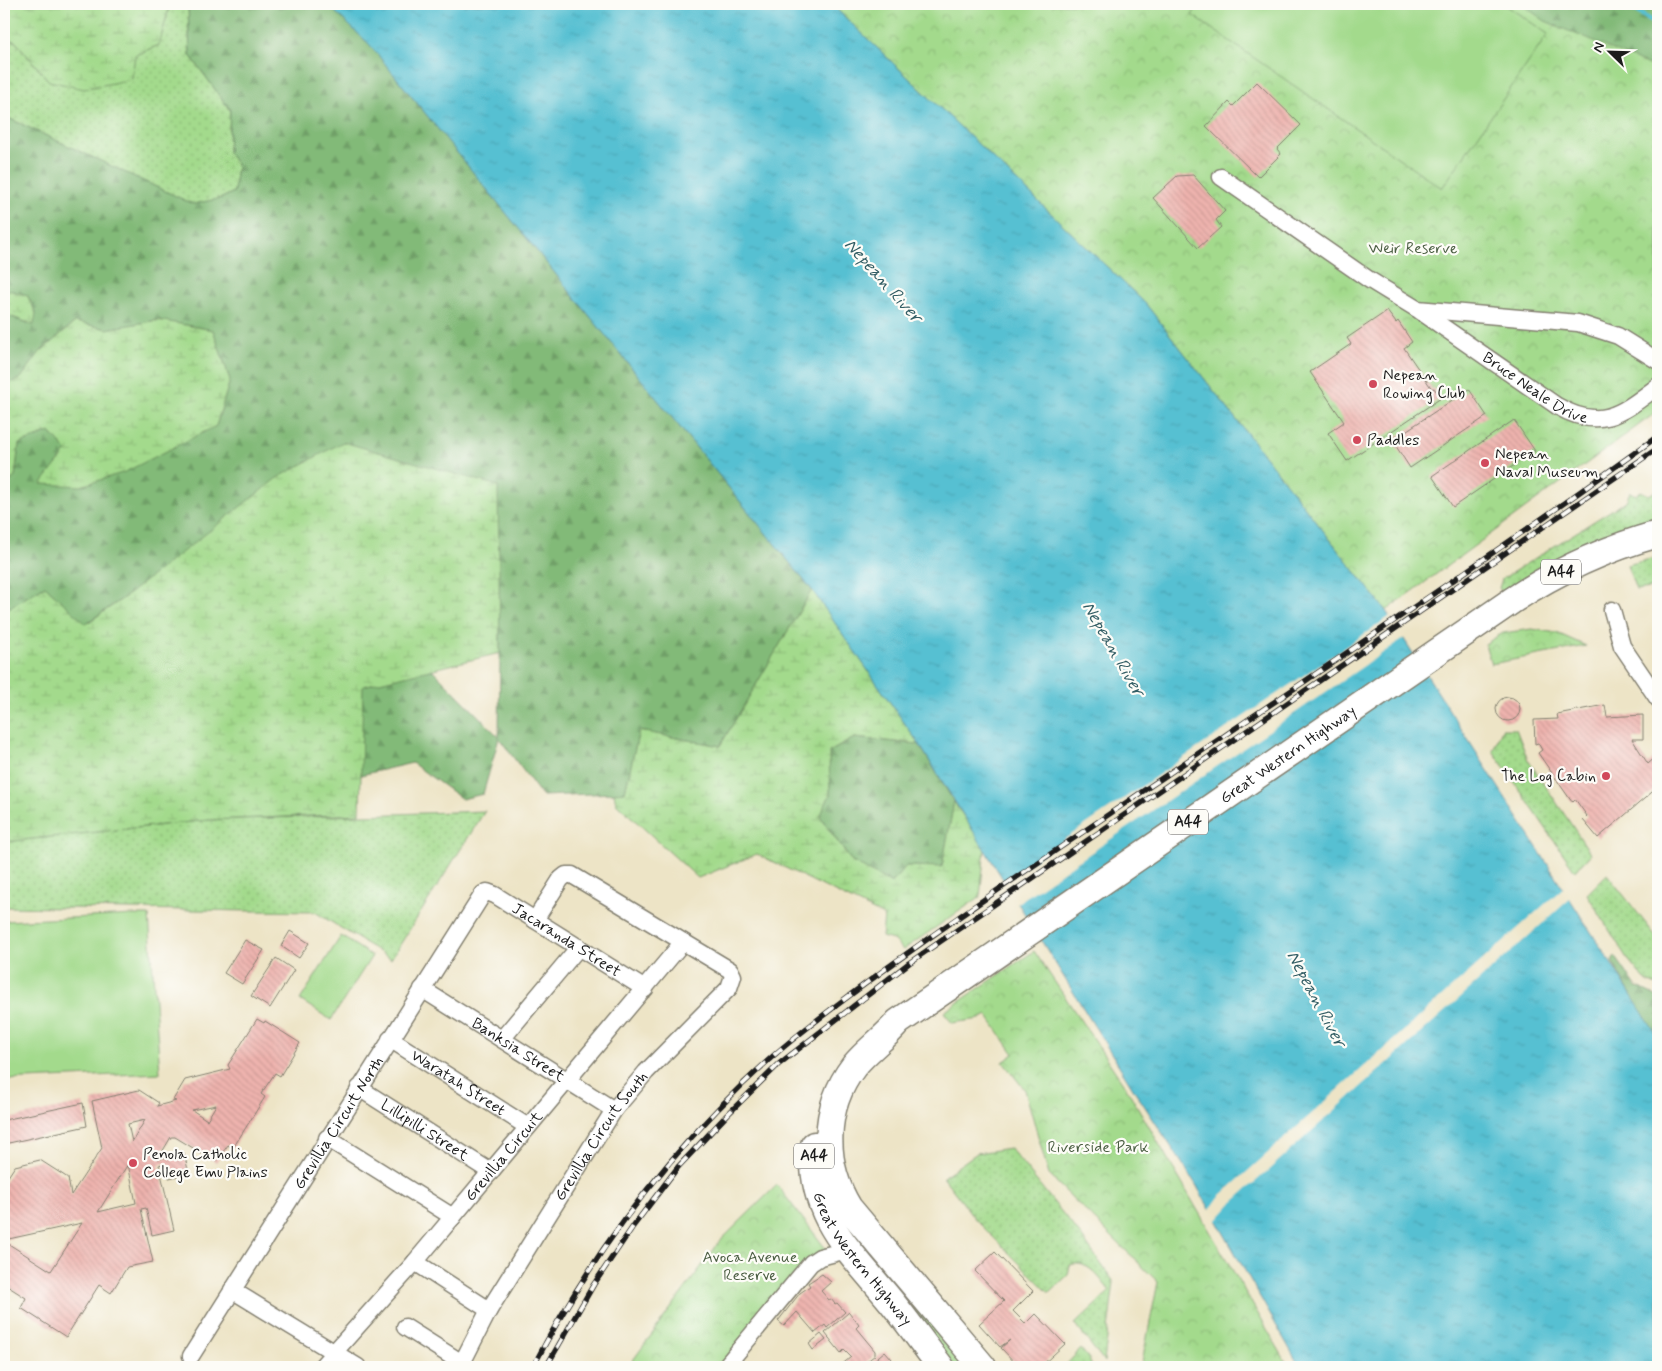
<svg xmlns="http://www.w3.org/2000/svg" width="1662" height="1371" viewBox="0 0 1662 1371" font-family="Mynerve,sans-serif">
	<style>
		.grass { fill: url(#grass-dots); stroke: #607b54 }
		.forest { fill: url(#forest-firs); stroke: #4f6b4a }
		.wetland { fill: url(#wetland-marsh); stroke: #607b54 }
		.park { fill: url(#park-crowns); stroke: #607b54 }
		.pitch { fill: #a3da8c; stroke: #607b54 }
		.water { fill: url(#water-ripples); stroke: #396e77 }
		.pier { fill: #ede4c6 }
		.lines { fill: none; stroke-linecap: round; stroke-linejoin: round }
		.stream { stroke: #56c0d2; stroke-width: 5 }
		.building { fill: url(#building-back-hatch); fill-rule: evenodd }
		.minor-casing { stroke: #848071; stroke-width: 19 }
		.trunk-casing { stroke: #848071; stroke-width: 29 }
		.minor { stroke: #fff; stroke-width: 16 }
		.trunk { stroke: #fff; stroke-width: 26 }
		.rail-casing { stroke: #1c1c1c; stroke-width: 5.5 }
		.rail { stroke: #fdfcf7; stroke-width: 4; stroke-dasharray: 11; stroke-linecap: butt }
		.poi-dot { fill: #d1495b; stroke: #fdfcf7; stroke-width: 2 }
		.labels { text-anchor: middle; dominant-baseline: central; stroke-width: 4.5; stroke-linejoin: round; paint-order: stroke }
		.shield { fill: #fdfcf7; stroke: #605f5e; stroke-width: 1 }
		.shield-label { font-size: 15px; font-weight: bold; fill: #1c1c1c }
		.park-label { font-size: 16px; fill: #4b5e43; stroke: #fdfcf7 }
		.poi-label { font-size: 16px; fill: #1c1c1c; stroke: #fdfcf7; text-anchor: start }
		.street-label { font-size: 16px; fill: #1c1c1c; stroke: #fdfcf7 }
		.water-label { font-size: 18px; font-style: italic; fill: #335e65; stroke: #fdfcf7 }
	</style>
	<defs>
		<pattern id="grass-dots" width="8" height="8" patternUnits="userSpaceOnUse" patternTransform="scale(1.25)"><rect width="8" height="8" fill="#a3da8c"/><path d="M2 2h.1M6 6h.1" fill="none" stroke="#8cba78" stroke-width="1.8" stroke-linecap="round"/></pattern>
		<pattern id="forest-firs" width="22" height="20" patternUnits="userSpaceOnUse" patternTransform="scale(1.25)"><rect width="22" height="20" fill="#82ba78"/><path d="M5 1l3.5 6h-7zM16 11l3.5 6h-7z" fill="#709f67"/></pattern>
		<pattern id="wetland-marsh" width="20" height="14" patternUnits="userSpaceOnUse" patternTransform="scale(1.25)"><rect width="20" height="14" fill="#a3da8c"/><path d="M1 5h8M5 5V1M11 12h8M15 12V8" fill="none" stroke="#8cba78"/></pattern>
		<pattern id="park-crowns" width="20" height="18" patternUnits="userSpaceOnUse" patternTransform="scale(1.25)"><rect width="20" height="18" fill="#a3da8c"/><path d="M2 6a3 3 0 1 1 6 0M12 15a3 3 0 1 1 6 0" fill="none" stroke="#8cba78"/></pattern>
		<pattern id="water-ripples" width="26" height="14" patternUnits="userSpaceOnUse" patternTransform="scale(1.25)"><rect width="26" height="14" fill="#56c0d2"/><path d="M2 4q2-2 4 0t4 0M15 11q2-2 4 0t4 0" fill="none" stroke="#4aa4b4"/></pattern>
		<pattern id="building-back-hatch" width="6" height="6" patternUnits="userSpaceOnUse" patternTransform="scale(1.25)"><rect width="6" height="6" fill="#eeb3ae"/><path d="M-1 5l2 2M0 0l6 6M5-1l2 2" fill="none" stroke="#cc9995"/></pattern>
	</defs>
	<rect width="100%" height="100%" fill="#fdfcf7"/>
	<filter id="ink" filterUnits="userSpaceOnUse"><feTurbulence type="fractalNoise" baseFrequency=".02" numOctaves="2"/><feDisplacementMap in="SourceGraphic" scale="10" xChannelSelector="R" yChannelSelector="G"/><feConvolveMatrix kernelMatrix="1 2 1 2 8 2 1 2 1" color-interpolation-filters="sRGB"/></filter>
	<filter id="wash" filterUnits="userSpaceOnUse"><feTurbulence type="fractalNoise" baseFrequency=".0096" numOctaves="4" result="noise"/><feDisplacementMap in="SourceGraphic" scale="20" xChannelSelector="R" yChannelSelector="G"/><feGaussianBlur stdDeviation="1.12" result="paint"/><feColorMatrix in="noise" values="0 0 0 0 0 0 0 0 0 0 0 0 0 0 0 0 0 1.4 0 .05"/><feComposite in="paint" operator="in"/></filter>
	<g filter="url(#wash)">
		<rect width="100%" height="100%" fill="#ede4c6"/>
		<g class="grass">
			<path d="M170,4h18l2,51 40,55 -2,43 9,11 -3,28 -12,6 -29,7 -189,-89v-77l11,2 34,40 86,-26 24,-10z"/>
			<path d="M1658,490v26l-61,26 -93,52 -5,-6 3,-9 124,-78 4,-9 6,3 5,-4 8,4z"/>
			<path d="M1658,557v30l-22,3 -9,-25z"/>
			<path d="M1502,729h14l12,31 63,94 -16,17 -82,-120z"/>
			<path d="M485,811l-94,148 -76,-47 -311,-5v-65l205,-22z"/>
			<path d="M1607,874l51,65v47l-13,-6 -19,-23 -39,-63z"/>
			<path d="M1010,1148l71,88 33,46 -10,80 -29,-38 35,-33c-10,-12 -22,-32 -40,-26l-2,10 -19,18 -73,-73 -33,-43 34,-24z"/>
			<path d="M832,1197l140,170h-17l-88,-104z"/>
			<path d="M1081,1349l8,10 3,8h-28z"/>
		</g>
		<g class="forest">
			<path d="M188,4h139l42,40 443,546 -92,156 -81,-15 -14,61 -11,1 -72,3 -43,-58 -16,56 -21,5 -50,-36 -51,12 -47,-77 118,-29 67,68 1,-85 -3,-166 -372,111 -40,27 -40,-38 -41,25v-125l11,-9 4,-33 31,-12 17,19 149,-25 14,-46 -17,-50 -55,-10 -51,9 -32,-7 -35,30 -19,26 -17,8v-72l29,11 3,-12 -9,-18 -23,-6v-173l189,88 29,-6 12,-6 3,-28 -9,-11 2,-43 -40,-55z"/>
			<path d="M1504,4h154v98z"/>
			<path d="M854,738l65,6 35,58 -12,65 -36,-1 -14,17 -40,-21 -32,-46 10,-22 -1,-42z"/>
			<path d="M1615,956l21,30 22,11v44l-46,-79z"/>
		</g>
		<g class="wetland">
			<path d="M4,4h166l-11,41 -24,10 -3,24 -48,10 -35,-8 -34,-40 -11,-2z"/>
			<path d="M4,289l23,6 9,18 -2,12 -30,-11z"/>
			<path d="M158,320l55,10 17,50 -14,46 -91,46 -44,14 -40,-2 26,-33 -17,-19 -31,12 -4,33 -11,9v-100l17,-8 19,-26 35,-30 32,7z"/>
			<path d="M343,442l155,44 2,167 -137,33 -3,128 -151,6 -205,22v-231l41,-25 41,38 39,-27 152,-119z"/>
			<path d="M812,590l107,154 -65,-6 -25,14 1,42 -10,23 32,45 40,21 14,-17 36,1 12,-65 31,46 -5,49 -77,53 -10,-10 -11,-3 2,-21 -127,-62 -59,24 -82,-75 -2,-10 11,-1 14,-61 81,15z"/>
		</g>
		<g class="park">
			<path d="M831,4h690l24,17 113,48v342l-272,200 -241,-308z"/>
			<path d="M1532,629l25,4 29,13 -95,18 -6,-20 18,-11z"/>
			<path d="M1034,951l93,138 162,278h-148l17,-85 -109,-107 -24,-85 -22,-28 11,-8 -27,-39 -7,4 -28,4 -8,-11z"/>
			<path d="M777,1185l49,64 -108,118h-90l92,-126z"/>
		</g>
		<g class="pitch">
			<path d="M1200,4h304l44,30 -106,154 -250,-173z"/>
			<path d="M135,915h14l11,158 -156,7v-159z"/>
			<path d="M341,936l31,20 -41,64 -31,-20z"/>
		</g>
		<path class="water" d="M327,4h504l314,299 241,308 272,426v330h-358l-105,-184 -59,-90 -217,-349 -107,-154 -443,-546z"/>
		<g class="pier">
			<path d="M1392,615l14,22 -390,267 -14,-22z"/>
			<path d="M1565,886l7,11 -338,304 -19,21 -6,-11 10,-14z"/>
		</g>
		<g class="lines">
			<path class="stream" d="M1625,4l33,21"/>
		</g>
		<g id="blocks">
			<g class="building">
				<path d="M1257,82l44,43 -24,24 4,5 -23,23 -52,-51 23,-24 4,4z"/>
				<path d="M1193,175l32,36 -9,9 5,7 -23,21 -45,-50 24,-22z"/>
				<path d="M1387,311l9,12 2,-2 14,21 -8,6 28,41 2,-1 7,10 -94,63 -19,-28 16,-11 -34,-50 41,-28 -4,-6z"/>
				<path d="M1469,389l18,27 -77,52 -18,-28z"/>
				<path d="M1514,420l21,31 -82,56 -21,-31z"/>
				<circle cx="1508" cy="709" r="12"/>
				<path d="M1605,705l2,12 36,-2v24h-11l16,25 10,-9v32l-60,51 -15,-18 4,-4 -12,-17 -3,3 -34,-49 4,-3 -4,-7 -3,1 -1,-24 24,-1 -1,-5z"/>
				<path d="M290,931l19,12 -10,15 -18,-12z"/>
				<path d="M245,940l19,10 -22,34 -18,-11z"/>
				<path d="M276,958l18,12 -24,38 -19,-12z"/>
				<path d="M257,1019l7,4 1,-2 35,22 -20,33 -5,-3 -14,21 4,3 -32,51 -5,-3 -12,17 -41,-25h-4l-13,22 26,-6 5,21 -20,4 -4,-15 -6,2 15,65 -22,5 -6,-27 -5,1 12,53 -26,5 -16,26 -12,-8 -33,52 -45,-29 5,-10 -22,-14v-43l47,30 31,-48 -78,17v-57l11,-17 25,-6 28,18 3,17 31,-47 -10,-47 47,-11 20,13 -2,3 19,-5 -3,-1 12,-20 45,-11 -2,-4zM216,1105l-9,15 -15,-10zM145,1120l-13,22 -4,-18zM128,1164l8,39 -38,9z"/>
				<path d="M83,1103l4,23 -83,18v-24z"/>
				<path d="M995,1252l38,39 -20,20 13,13 10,-10 29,30 -25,23h-21l-18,-19 9,-8 -10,7 -21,-23 25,-23 -29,-30z"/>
				<path d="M822,1274l9,8 -10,9 8,9 2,-1 4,5 2,-1 8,9 -18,16 -2,-3 -10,8 -18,-21 -13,14 -6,-5 22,-28 10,-7 -2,-3z"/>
				<path d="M849,1312l10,13 -3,3 19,23v4l-15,12h-21l12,-10 -7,-7 -3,3 -16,-20z"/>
				<path d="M821,1334l5,6 -13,10 -4,-6z"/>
				<path d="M885,1351l7,8 -6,4 3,4h-23z"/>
			</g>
		</g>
	</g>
	<g filter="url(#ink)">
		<use href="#blocks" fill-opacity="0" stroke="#848071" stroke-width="1"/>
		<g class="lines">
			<defs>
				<g id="minor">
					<path d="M1221,177l147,102 49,30 161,14 40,13 40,25"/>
					<path id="s1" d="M1420,311l137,95c44,26 65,7 101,-20"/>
					<path d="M1612,610l10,36 36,53"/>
					<path id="s2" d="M422,989l192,121"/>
					<path id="s3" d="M390,1039l138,88"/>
					<path d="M502,1039l77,-92"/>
					<path id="s4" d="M359,1088l132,84"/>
					<path d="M327,1138l126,79"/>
					<path d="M415,1262l74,48"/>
					<path d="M232,1290l126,77"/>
					<path d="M405,1327l57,36"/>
					<path id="s5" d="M191,1356l292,-462 4,-2 8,3 150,94"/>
					<path id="s6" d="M321,1367l94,-105 268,-320"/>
					<path id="s7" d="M460,1367l29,-57 125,-200 32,-38 83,-84 4,-12 -3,-6 -158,-95h-6l-5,4 -26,41"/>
					<path d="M725,1367l86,-104 9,-6 27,-7"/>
				</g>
				<g id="trunk">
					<path id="s8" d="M814,1145c-5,71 35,105 76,155 18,22 34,45 51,67"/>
					<path id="s9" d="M983,1367l-134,-159c-27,-44 -27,-100 5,-142 13,-16 31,-28 44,-44l615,-422c44,-29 95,-52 145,-66"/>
				</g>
			</defs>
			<use href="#minor" class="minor-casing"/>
			<use href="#trunk" class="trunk-casing"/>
			<use href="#minor" class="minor"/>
			<use href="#trunk" class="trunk"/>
			<defs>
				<g id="rail">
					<path d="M533,1367c60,-116 141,-222 239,-310 29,-26 61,-49 93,-73 85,-63 174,-122 262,-182 177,-121 357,-240 531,-366"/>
					<path d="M546,1367l48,-83 40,-59 44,-58 49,-52 52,-51 130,-101 749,-515"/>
				</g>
			</defs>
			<use href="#rail" class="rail-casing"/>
			<use href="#rail" class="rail"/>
		</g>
	</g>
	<g class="poi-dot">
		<circle cx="1373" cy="384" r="5"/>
		<circle cx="1357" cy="440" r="5"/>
		<circle cx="1485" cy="463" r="5"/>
		<circle cx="1606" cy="776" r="5"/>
		<circle cx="133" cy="1163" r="5"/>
	</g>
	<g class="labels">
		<g class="shield">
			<rect x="1541" y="559.5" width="40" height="25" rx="4"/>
			<rect x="1168" y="809.5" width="40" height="25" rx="4"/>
			<rect x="794" y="1143.5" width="40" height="25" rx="4"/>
		</g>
		<g class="shield-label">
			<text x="1561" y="572">A44</text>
			<text x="1188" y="822">A44</text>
			<text x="814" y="1156">A44</text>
		</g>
		<g class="park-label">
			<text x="1413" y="248">Weir Reserve</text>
			<text x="1098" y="1147">Riverside Park</text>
			<text x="750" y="1257">Avoca Avenue<tspan x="750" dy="18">Reserve</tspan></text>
		</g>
		<g class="poi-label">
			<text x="1383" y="375">Nepean<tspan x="1383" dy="18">Rowing Club</tspan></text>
			<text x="1367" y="440">Paddles</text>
			<text x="1495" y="454">Nepean<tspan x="1495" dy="18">Naval Museum</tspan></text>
			<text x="1596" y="776" text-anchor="end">The Log Cabin</text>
			<text x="143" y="1154">Penola Catholic<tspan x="143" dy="18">College Emu Plains</tspan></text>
		</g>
		<g class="street-label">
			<text stroke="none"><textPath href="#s1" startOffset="139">Bruce Neale Drive</textPath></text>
			<text stroke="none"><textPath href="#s9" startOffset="894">Great Western Highway</textPath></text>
			<text stroke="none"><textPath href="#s5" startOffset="644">Jacaranda Street</textPath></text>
			<text stroke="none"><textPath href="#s2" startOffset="114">Banksia Street</textPath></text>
			<text stroke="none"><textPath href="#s3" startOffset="81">Waratah Street</textPath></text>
			<text stroke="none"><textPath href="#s5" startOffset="276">Grevillia Circuit North</textPath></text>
			<text stroke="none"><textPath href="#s4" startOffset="78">Lillipilli Street</textPath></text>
			<text stroke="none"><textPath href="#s7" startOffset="271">Grevillia Circuit South</textPath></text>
			<text stroke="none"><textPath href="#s6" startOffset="279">Grevillia Circuit</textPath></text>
			<text stroke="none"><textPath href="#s8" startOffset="128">Great Western Highway</textPath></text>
		</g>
		<g class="water-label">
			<text transform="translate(883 281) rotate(48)">Nepean River</text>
			<text transform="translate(1113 649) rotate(60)">Nepean River</text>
			<text transform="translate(1316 999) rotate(62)">Nepean River</text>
		</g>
	</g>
	<rect width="1662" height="1371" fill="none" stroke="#fdfcf7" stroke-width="20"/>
	<g transform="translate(1610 52) rotate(293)" stroke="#fdfcf7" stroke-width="4" paint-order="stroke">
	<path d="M0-4L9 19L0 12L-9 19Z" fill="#1c1c1c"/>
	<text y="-8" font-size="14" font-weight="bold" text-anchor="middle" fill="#1c1c1c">N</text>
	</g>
</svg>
